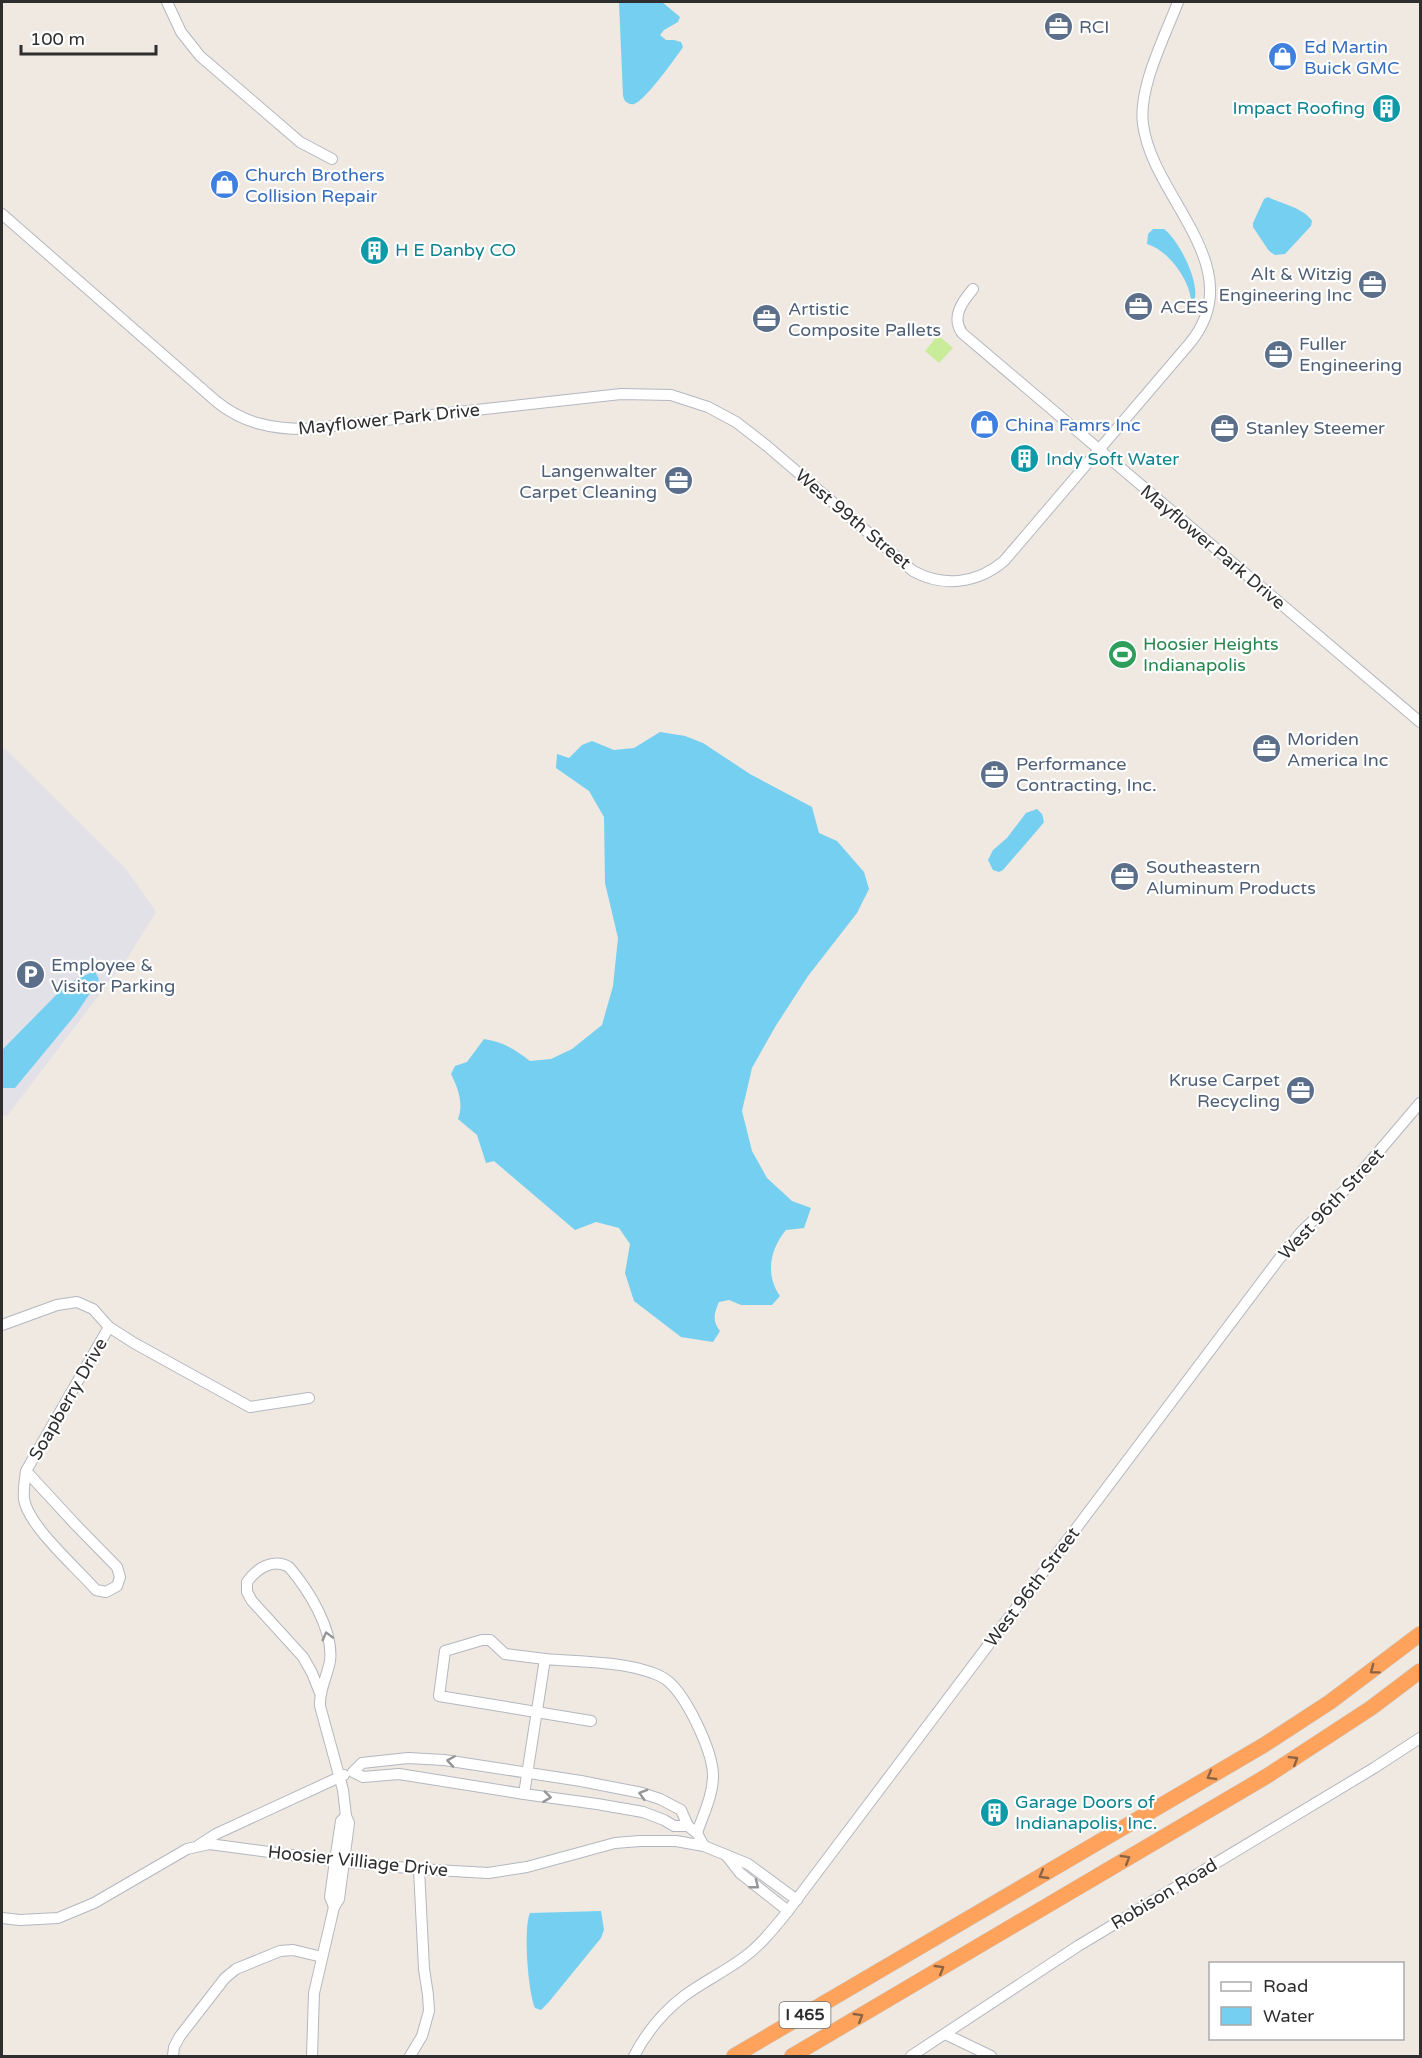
<svg xmlns="http://www.w3.org/2000/svg" width="1422" height="2058" viewBox="0 0 1422 2058" font-family="'Varela Round',sans-serif">
	<style>
		.industrial { fill: #e3e1e8 }
		.pitch { fill: #c9ec9a }
		.water { fill: #75cff0 }
		.lines { fill: none; stroke-linecap: round; stroke-linejoin: round }
		.minor-casing { stroke: #b4b7c1; stroke-width: 12 }
		.highway-casing { stroke: #c9c9c9; stroke-width: 16 }
		.minor { stroke: #fff; stroke-width: 10 }
		.highway { stroke: #ffa35c; stroke-width: 15 }
		.oneway { stroke: #969696 }
		.oneway2 { stroke: #8c6343 }
		.labels { text-anchor: middle; dominant-baseline: central; stroke-width: 4.5; stroke-linejoin: round; paint-order: stroke }
		.shield { fill: #fff; stroke: #6d6d6d; stroke-width: 1.5 }
		.shield-label { font-size: 16px; font-weight: bold; fill: #2e2e2e }
		.service-label { font-size: 18px; fill: #4e5e75; stroke: #fff; text-anchor: start }
		.shop-label { font-size: 18px; fill: #366cbe; stroke: #fff; text-anchor: start }
		.culture-label { font-size: 18px; fill: #0d838f; stroke: #fff; text-anchor: start }
		.street-label { font-size: 18px; fill: #2e2e2e; stroke: #fff }
		.leisure-label { font-size: 18px; fill: #27864d; stroke: #fff; text-anchor: start }
	</style>
	<rect width="100%" height="100%" fill="#efe9e1"/>
	<path class="industrial" d="M2,746l124,123 30,43 -28,45 -121,159 -5,-1z"/>
	<path class="pitch" d="M938,335l15,13 -14,15 -14,-12z"/>
	<g class="water">
		<path d="M619,2h43l18,15 -2,5 -14,8 -4,5 6,5h8l7,2 2,5 -2,3c-8,11 -36,51 -47,54 -4,1 -6,-1 -9,-3l-2,-5z"/>
		<path d="M1268,197c14,7 36,11 44,24l-1,5 -26,28 -10,1 -6,-4 -16,-24v-4l11,-24z"/>
		<path d="M1153,229h11c15,11 37,55 30,72h-3c-1,-21 -23,-51 -44,-57l1,-10z"/>
		<path d="M660,732l25,4 18,7 47,31 62,33 7,26 18,8 27,31 5,17 -12,24 -49,63 -33,51 -23,41 -10,43 10,40 15,27 25,23 19,7 -7,20 -18,2c-16,19 -21,45 -6,66l-8,9h-31l-12,-5 -10,2c-5,11 -7,19 1,29l-7,11 -32,-5 -47,-36 -9,-28 5,-29 -11,-16 -23,-6 -21,8 -81,-69 -8,2 -9,-28 -19,-16c6,-15 0,-31 -7,-45l4,-8 12,-4 17,-23c19,3 31,10 46,22l21,-2 21,-10 30,-24 11,-39 5,-48 -13,-55 -1,-66 -15,-26 -33,-23 1,-14 12,4 13,-13 10,-4 22,9 20,-2z"/>
		<path d="M1037,809l5,5 2,8 -4,5 -37,43 -4,2 -6,-2 -5,-10 5,-10 14,-12 19,-25z"/>
		<path d="M95,971l4,9 -23,34 -61,74h-13v-38l66,-67z"/>
		<path d="M601,1911l3,19 -3,8 -53,65 -7,7 -6,-2c-7,-15 -12,-80 -5,-95z"/>
	</g>
	<g class="lines">
		<defs>
			<g id="minor">
				<path d="M167,2l14,30 19,24 100,86 32,17"/>
				<path d="M2,214l215,188c26,21 55,27 88,27l316,-35 50,1 37,12 28,15 31,24 146,125c31,17 65,12 91,-10l186,-218c62,-76 -38,-145 -47,-219 -5,-36 22,-88 35,-122"/>
				<path d="M973,289c-11,13 -22,28 -11,44l458,389"/>
				<path d="M2,1325l55,-20 20,-3 16,7 16,18 25,16 116,64 59,-9"/>
				<path d="M26,1471l48,52 43,44 3,10 -3,9 -11,6 -10,-2c-19,-22 -68,-64 -72,-91 -1,-10 1,-19 2,-28l83,-144"/>
				<path d="M545,1659l-40,-5 -15,-14h-8l-37,11 -6,45 152,25"/>
				<path d="M524,1794l21,-135c35,3 74,2 108,14 5,2 12,5 16,9 18,16 44,69 44,94 0,19 -10,39 -16,57"/>
				<path d="M688,1826h-14l-10,-6 -21,-8 -46,-8 -73,-10 -125,-20 -36,3 -10,-5 9,-9 46,-5 36,2 137,21 61,12 18,6 21,11 7,16 9,7 7,13"/>
				<path d="M199,1845l17,-11 128,-59"/>
				<path d="M726,1855l14,18 48,38"/>
				<path d="M334,1907l-4,-10 5,-36 6,-40 5,-5"/>
				<path d="M2,1918l18,2 38,-2 36,-15 93,-54 22,-5 136,18 74,7 69,4 39,-6 88,-24 25,-2h36l28,5 44,18 49,36"/>
				<path d="M945,2034l46,22"/>
				<path d="M173,2056l1,-9 6,-11 45,-58 11,-9 44,-18 13,-1 29,7"/>
				<path d="M312,2056l2,-63 20,-86 5,-8 10,-76 -3,-7 -3,-26 -23,-84c-1,-16 7,-29 10,-45 4,-31 -22,-72 -41,-94 -16,-9 -32,1 -42,15v10l5,9 51,56 9,16 8,20"/>
				<path d="M410,2056l12,-20 7,-25 -1,-16 -4,-26 -5,-100"/>
				<path d="M634,2056c12,-23 29,-44 50,-60 19,-14 40,-24 59,-38 18,-13 31,-30 45,-47l491,-652 23,-28 50,-48 68,-80"/>
				<path d="M911,2056l167,-110 296,-178 46,-30"/>
			</g>
			<g id="highway">
				<path d="M734,2056l530,-311 66,-43 90,-68"/>
				<path d="M792,2056l475,-280 104,-68 49,-37"/>
			</g>
		</defs>
		<use href="#minor" class="minor-casing"/>
		<use href="#highway" class="highway-casing"/>
		<use href="#minor" class="minor"/>
		<use href="#highway" class="highway"/>
	</g>
	<defs><path id="oneway-chevron" d="M-2-3.5L2.5 0L-2 3.5" fill="none" stroke-width="1.6" stroke-linecap="round" stroke-linejoin="round" transform="scale(1.5)"/></defs>
	<g class="oneway">
		<use href="#oneway-chevron" transform="translate(327 1636) rotate(-105)"/>
		<use href="#oneway-chevron" transform="translate(451 1761) rotate(-171)"/>
		<use href="#oneway-chevron" transform="translate(643 1794) rotate(-164)"/>
		<use href="#oneway-chevron" transform="translate(547 1797) rotate(7)"/>
		<use href="#oneway-chevron" transform="translate(755 1885) rotate(38)"/>
	</g>
	<g class="oneway2">
		<use href="#oneway-chevron" transform="translate(1374 1670) rotate(143)"/>
		<use href="#oneway-chevron" transform="translate(1294 1760) rotate(-32)"/>
		<use href="#oneway-chevron" transform="translate(1211 1776) rotate(150)"/>
		<use href="#oneway-chevron" transform="translate(1126 1859) rotate(-31)"/>
		<use href="#oneway-chevron" transform="translate(1043 1875) rotate(150)"/>
		<use href="#oneway-chevron" transform="translate(940 1969) rotate(-31)"/>
		<use href="#oneway-chevron" transform="translate(859 2017) rotate(-31)"/>
	</g>
	<defs>
		<symbol id="office-disc" viewBox="-11 -11 22 22"><circle r="9.5" fill="#5c6f8a" stroke="#fff"/><path d="M-6-3h4V-5.5h4V-3h4V5H-6ZM-1-4.5V-3h2v-1.5ZM-6 0V1H6V0Z" fill="#fff"/></symbol>
		<symbol id="shop-disc" viewBox="-11 -11 22 22"><circle r="9.5" fill="#3f7fe0" stroke="#fff"/><path d="M-5-2.5h2.3a2.7 3.5 0 0 1 5.4 0H5L5.5 6h-11ZM-1.5-2.5h3a1.5 2.3 0 0 0-3 0Z" fill="#fff"/></symbol>
		<symbol id="building-disc" viewBox="-11 -11 22 22"><circle r="9.5" fill="#0f9aa8" stroke="#fff"/><path d="M-4-6H4V6H1V3H-1V6H-4ZM-2.5-4.3h1.7v1.8h-1.7ZM.8-4.3h1.7v1.8H.8ZM-2.5-1h1.7V.8h-1.7ZM.8-1h1.7V.8H.8Z" fill="#fff"/></symbol>
		<symbol id="stadium-disc" viewBox="-11 -11 22 22"><circle r="9.5" fill="#2e9e5b" stroke="#fff"/><path d="M0-5a6.5 5 0 1 0 0 10a6.5 5 0 1 0 0-10ZM-3.5-1.8h7v3.6h-7Z" fill="#fff"/></symbol>
		<symbol id="parking-disc" viewBox="-11 -11 22 22"><circle r="9.5" fill="#5c6f8a" stroke="#fff"/><path d="M-3.5-5.5H1a3.5 3.5 0 0 1 0 7H-1V5.5H-3.5ZM-1-3.4V-.6H.8a1.4 1.4 0 0 0 0-2.8Z" fill="#fff"/></symbol>
	</defs>
	<g fill-rule="evenodd">
		<use href="#office-disc" x="1042" y="10" width="33" height="33"/>
		<use href="#shop-disc" x="1266" y="40" width="33" height="33"/>
		<use href="#building-disc" x="1370" y="92" width="33" height="33"/>
		<use href="#shop-disc" x="208" y="168" width="33" height="33"/>
		<use href="#building-disc" x="358" y="234" width="33" height="33"/>
		<use href="#office-disc" x="1356" y="268" width="33" height="33"/>
		<use href="#office-disc" x="1122" y="290" width="33" height="33"/>
		<use href="#office-disc" x="750" y="302" width="33" height="33"/>
		<use href="#office-disc" x="1262" y="338" width="33" height="33"/>
		<use href="#shop-disc" x="968" y="408" width="33" height="33"/>
		<use href="#office-disc" x="1208" y="412" width="33" height="33"/>
		<use href="#building-disc" x="1008" y="442" width="33" height="33"/>
		<use href="#office-disc" x="662" y="464" width="33" height="33"/>
		<use href="#stadium-disc" x="1106" y="638" width="33" height="33"/>
		<use href="#office-disc" x="1250" y="732" width="33" height="33"/>
		<use href="#office-disc" x="978" y="758" width="33" height="33"/>
		<use href="#office-disc" x="1108" y="860" width="33" height="33"/>
		<use href="#parking-disc" x="14" y="958" width="33" height="33"/>
		<use href="#office-disc" x="1284" y="1074" width="33" height="33"/>
		<use href="#building-disc" x="978" y="1796" width="33" height="33"/>
	</g>
	<g class="labels">
		<rect class="shield" x="779.5" y="2002" width="51" height="26" rx="4.5"/>
		<g class="shield-label">
			<text x="805" y="2015">I 465</text>
		</g>
		<g class="service-label">
			<text x="1079" y="27">RCI</text>
			<text x="1352" y="274" text-anchor="end">Alt &amp; Witzig<tspan x="1352" dy="21">Engineering Inc</tspan></text>
			<text x="1160" y="307">ACES</text>
			<text x="788" y="309">Artistic<tspan x="788" dy="21">Composite Pallets</tspan></text>
			<text x="1299" y="344">Fuller<tspan x="1299" dy="21">Engineering</tspan></text>
			<text x="1246" y="428">Stanley Steemer</text>
			<text x="657" y="471" text-anchor="end">Langenwalter<tspan x="657" dy="21">Carpet Cleaning</tspan></text>
			<text x="1287" y="739">Moriden<tspan x="1287" dy="21">America Inc</tspan></text>
			<text x="1016" y="764">Performance<tspan x="1016" dy="21">Contracting, Inc.</tspan></text>
			<text x="1146" y="867">Southeastern<tspan x="1146" dy="21">Aluminum Products</tspan></text>
			<text x="51" y="965">Employee &amp;<tspan x="51" dy="21">Visitor Parking</tspan></text>
			<text x="1280" y="1080" text-anchor="end">Kruse Carpet<tspan x="1280" dy="21">Recycling</tspan></text>
		</g>
		<g class="shop-label">
			<text x="1304" y="47">Ed Martin<tspan x="1304" dy="21">Buick GMC</tspan></text>
			<text x="245" y="175">Church Brothers<tspan x="245" dy="21">Collision Repair</tspan></text>
			<text x="1005" y="425">China Famrs Inc</text>
		</g>
		<g class="culture-label">
			<text x="1365" y="108" text-anchor="end">Impact Roofing</text>
			<text x="395" y="250">H E Danby CO</text>
			<text x="1046" y="459">Indy Soft Water</text>
			<text x="1015" y="1802">Garage Doors of<tspan x="1015" dy="21">Indianapolis, Inc.</tspan></text>
		</g>
		<g class="street-label">
			<text transform="translate(389 419) rotate(-6)">Mayflower Park Drive</text>
			<text transform="translate(853 519) rotate(40)">West 99th Street</text>
			<text transform="translate(1213 547) rotate(40)">Mayflower Park Drive</text>
			<text transform="translate(1331 1204) rotate(-47)">West 96th Street</text>
			<text transform="translate(68 1399) rotate(-60)">Soapberry Drive</text>
			<text transform="translate(1032 1587) rotate(-53)">West 96th Street</text>
			<text transform="translate(358 1861) rotate(6)">Hoosier Villiage Drive</text>
			<text transform="translate(1164 1894) rotate(-31)">Robison Road</text>
		</g>
		<g class="leisure-label">
			<text x="1143" y="644">Hoosier Heights<tspan x="1143" dy="21">Indianapolis</tspan></text>
		</g>
	</g>
	<rect width="1422" height="2058" fill="none" stroke="#2e2e2e" stroke-width="6"/>
	<rect x="1209" y="1962" width="195" height="78" fill="#ffffff" stroke="#ababab" stroke-width="1.5"/>
	<rect x="1221" y="1982" width="30" height="9" fill="#ffffff" stroke="#ababab" stroke-width="1.5"/>
	<text x="1263" y="1992" font-size="18" fill="#2e2e2e">Road</text>
	<rect x="1221" y="2007" width="30" height="18" fill="#75cff0" stroke="#ababab" stroke-width="1.5"/>
	<text x="1263" y="2022" font-size="18" fill="#2e2e2e">Water</text>
	<path d="M21 45v9h135v-9" fill="none" stroke="#2e2e2e" stroke-width="3"/>
	<text x="30" y="45" font-size="18" fill="#2e2e2e" stroke="#ffffff" stroke-width="4.5" paint-order="stroke">100 m</text>
</svg>
